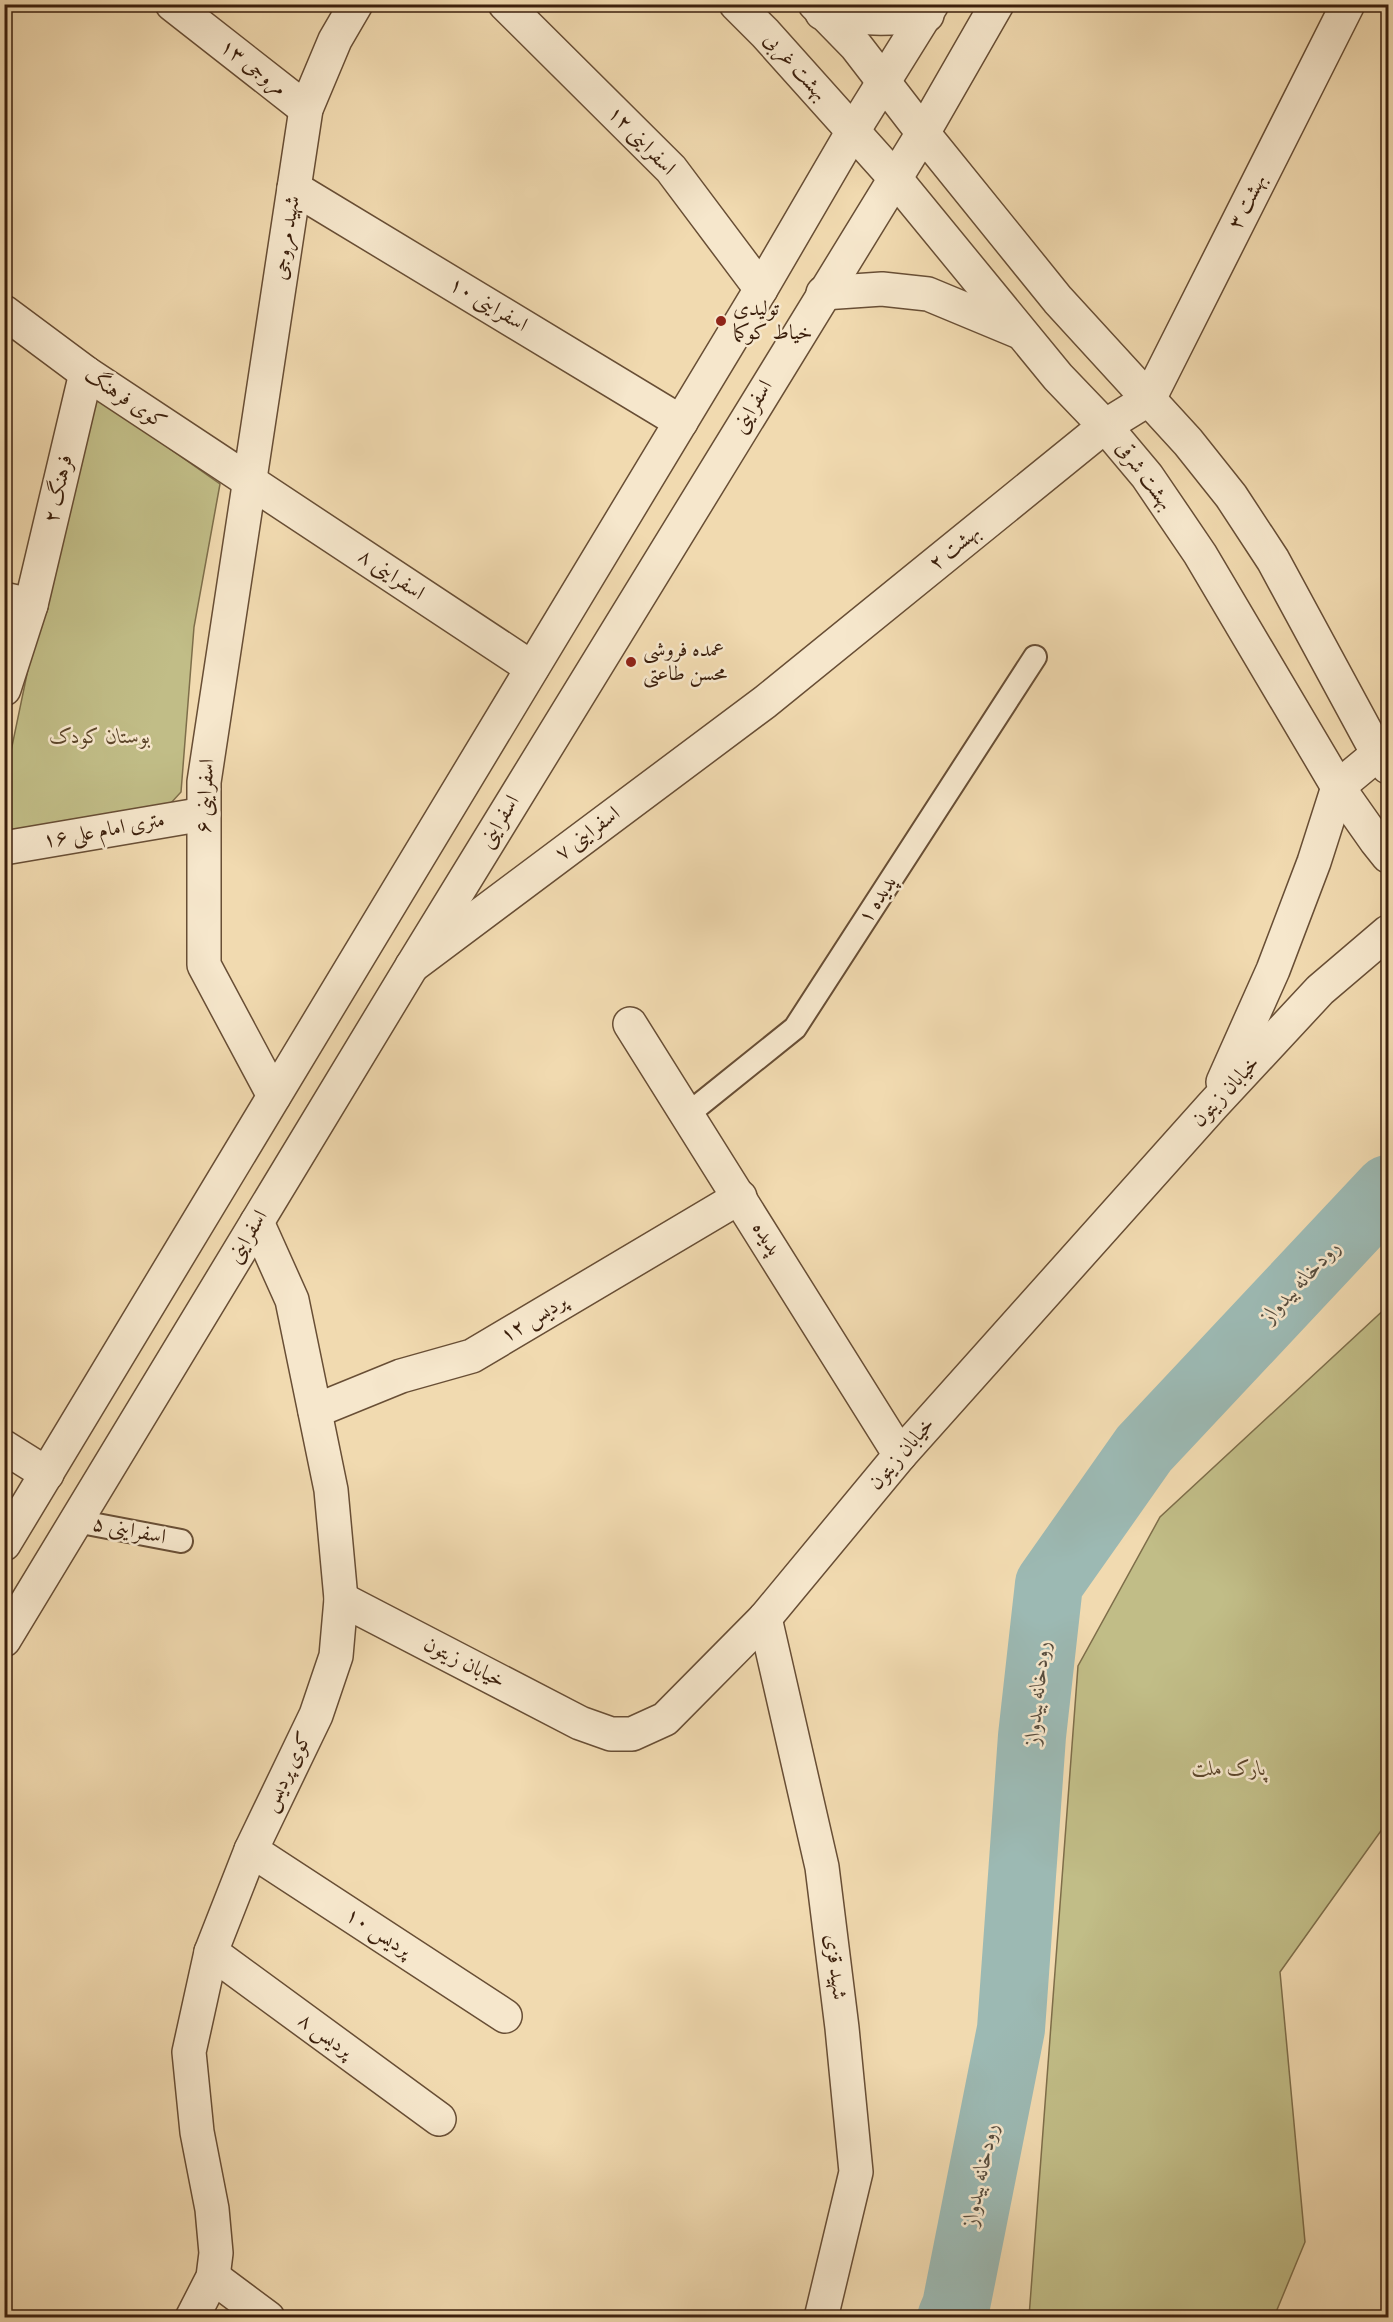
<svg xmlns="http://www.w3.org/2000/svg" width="1393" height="2322" viewBox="0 0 1393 2322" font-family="'IM FELL English',Amiri,serif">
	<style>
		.green { fill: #c1bd87; stroke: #7e6e4a; stroke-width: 1.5 }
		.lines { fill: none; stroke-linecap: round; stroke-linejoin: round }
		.river { stroke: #9cb9b3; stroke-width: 68 }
		.service-casing { stroke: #684e35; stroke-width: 26 }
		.minor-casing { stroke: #684e35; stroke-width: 36 }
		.tertiary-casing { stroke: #684e35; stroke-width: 36 }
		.service { stroke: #f6e7cc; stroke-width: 22 }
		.minor { stroke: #f6e7cc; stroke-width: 33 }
		.tertiary { stroke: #f6e7cc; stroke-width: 33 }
		.poi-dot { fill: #8f2418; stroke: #f6e7cc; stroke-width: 2 }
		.labels { text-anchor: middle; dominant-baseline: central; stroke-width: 5; stroke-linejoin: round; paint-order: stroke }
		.street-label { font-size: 21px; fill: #3b1f0c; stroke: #f6e7cc }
		.poi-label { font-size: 21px; fill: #3b1f0c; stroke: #f6e7cc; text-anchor: start }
		.park-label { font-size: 21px; font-style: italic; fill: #5c462b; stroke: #f6e7cc }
		.water-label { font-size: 22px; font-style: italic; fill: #584d3e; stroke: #f6e7cc }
	</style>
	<rect width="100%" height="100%" fill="#f1dab0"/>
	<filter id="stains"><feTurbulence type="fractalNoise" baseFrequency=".00333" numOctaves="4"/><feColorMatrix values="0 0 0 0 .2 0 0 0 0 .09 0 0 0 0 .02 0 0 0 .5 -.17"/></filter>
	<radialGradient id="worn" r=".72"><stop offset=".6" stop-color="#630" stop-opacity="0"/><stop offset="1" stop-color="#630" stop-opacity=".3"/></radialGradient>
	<g class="green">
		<path d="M86,390l134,94 -26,143 -13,165 -22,24 -149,16 -5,-7v-45z"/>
		<path d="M1388,1306v515l-108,151 25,270 -31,75h-245l49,-651 82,-149z"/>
	</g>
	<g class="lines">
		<path class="river" d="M951,2318l5,-12 55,-277 21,-293 17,-152 95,-135 244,-260"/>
		<defs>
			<g id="service">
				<path d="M688,1114l107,-86 240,-371"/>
				<path d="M76,1521l105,20"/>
			</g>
			<g id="minor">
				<path d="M172,4l134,105"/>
				<path d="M505,4l166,165 90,120"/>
				<path d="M294,188l387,234"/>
				<path d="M4,312l82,61 446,295"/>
				<path d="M4,599l27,6"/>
				<path d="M4,689l27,-84 55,-232"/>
				<path d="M4,848l200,-34"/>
				<path d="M412,966l353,-264 340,-276 44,-27 199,-395"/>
				<path d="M630,1024l270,431"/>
				<path d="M1223,1082l50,-112 41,-108 24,-75 41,-34"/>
				<path d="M274,1096l-70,-131v-183l102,-673 29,-69 21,-36"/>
				<path d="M315,1411l86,-35 71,-20 268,-159"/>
				<path d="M4,1447l43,27"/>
				<path d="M341,1599l239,124 31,11h21l33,-15 100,-101 135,-163 313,-350 107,-115 68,-58"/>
				<path d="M765,1618l57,249 20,161 14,144 -35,146"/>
				<path d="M251,1850l254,166"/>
				<path d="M211,1952l228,167"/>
				<path d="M213,2277l55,41"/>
				<path d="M192,2318l21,-41 3,-24 -4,-44 -15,-77 -8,-80 22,-100 40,-102 65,-135 20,-59 5,-57 -10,-109 -39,-190 -35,-78"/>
			</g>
			<g id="tertiary">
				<path d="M736,4l29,29 129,144 164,200 47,49 42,50 53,78 138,233 38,54 12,15"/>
				<path d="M815,4l41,42 67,87 135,167 130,142 43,54 42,64 98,181 17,26"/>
				<path d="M822,13c37,6 67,7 105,2"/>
				<path d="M823,293l59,-4 46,5 89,37"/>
				<path d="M4,1544l757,-1255 92,-158 79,-127"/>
				<path d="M4,1640l408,-674 511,-833 74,-129"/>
			</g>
		</defs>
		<use href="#service" class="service-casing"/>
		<use href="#minor" class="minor-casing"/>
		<use href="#tertiary" class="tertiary-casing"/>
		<use href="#service" class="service"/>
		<use href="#minor" class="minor"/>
		<use href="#tertiary" class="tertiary"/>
	</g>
	<g class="poi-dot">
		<circle cx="721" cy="321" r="6"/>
		<circle cx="631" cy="662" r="6"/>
	</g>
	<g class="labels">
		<g class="street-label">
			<text transform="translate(795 67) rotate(48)">بهشت غربی</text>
			<text transform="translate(253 68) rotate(38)">مروجی ۱۳</text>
			<text transform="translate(641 141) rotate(46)">اسفراینی ۱۲</text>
			<text transform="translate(1248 202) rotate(-63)">بهشت ۳</text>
			<text transform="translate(287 238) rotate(-81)">شهید مروجی</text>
			<text transform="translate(488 305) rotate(31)">اسفراینی ۱۰</text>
			<text transform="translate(125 399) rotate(34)">کوی فرهنگ</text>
			<text transform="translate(753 407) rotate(-59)">اسفراینی</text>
			<text transform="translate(1144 476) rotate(53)">بهشت شرقی</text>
			<text transform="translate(59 489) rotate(-77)">فرهنگ ۲</text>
			<text transform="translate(955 548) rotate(-39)">بهشت ۲</text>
			<text transform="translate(391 575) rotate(34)">اسفراینی ۸</text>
			<text transform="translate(206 796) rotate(-87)">اسفراینی ۶</text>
			<text transform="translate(500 822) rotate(-59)">اسفراینی</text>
			<text transform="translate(104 831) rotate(-10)">۱۶ متری امام علی</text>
			<text transform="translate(588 834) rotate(-37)">اسفراینی ۷</text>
			<text transform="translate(878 900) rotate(-57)">پدیده ۱</text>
			<text transform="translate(1226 1092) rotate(-47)">خیابان زیتون</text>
			<text transform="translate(248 1237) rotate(-59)">اسفراینی</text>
			<text transform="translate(766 1239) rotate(58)">پدیده</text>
			<text transform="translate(534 1319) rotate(-31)">پردیس ۱۲</text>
			<text transform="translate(902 1454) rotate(-49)">خیابان زیتون</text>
			<text transform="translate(129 1531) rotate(11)">اسفراینی ۵</text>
			<text transform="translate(464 1663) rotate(27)">خیابان زیتون</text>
			<text transform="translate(288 1772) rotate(-64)">کوی پردیس</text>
			<text transform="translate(378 1933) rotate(33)">پردیس ۱۰</text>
			<text transform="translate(835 1967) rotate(83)">شهید قزی</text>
			<text transform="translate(325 2036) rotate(36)">پردیس ۸</text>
		</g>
		<g class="poi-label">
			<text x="733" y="309">تولیدی<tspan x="733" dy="24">خیاط کوکما</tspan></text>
			<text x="643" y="650">عمده فروشی<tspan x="643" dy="24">محسن طاعتی</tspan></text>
		</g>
		<g class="park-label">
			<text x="100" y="737">بوستان کودک</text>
			<text x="1229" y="1769">پارک ملت</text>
		</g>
		<g class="water-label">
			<text transform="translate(1301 1282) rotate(-47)">رودخانه بیدواز</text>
			<text transform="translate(1038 1693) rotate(-84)">رودخانه بیدواز</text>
			<text transform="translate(981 2175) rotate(-78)">رودخانه بیدواز</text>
		</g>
	</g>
	<rect width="1393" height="2322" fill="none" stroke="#f1dab0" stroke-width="24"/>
	<rect x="6" y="6" width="1381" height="2310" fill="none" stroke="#3b1f0c" stroke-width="3"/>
	<rect x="12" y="12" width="1369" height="2298" fill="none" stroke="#3b1f0c" stroke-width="1.5"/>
	<rect width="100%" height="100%" filter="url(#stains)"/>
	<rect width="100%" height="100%" fill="url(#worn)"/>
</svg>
